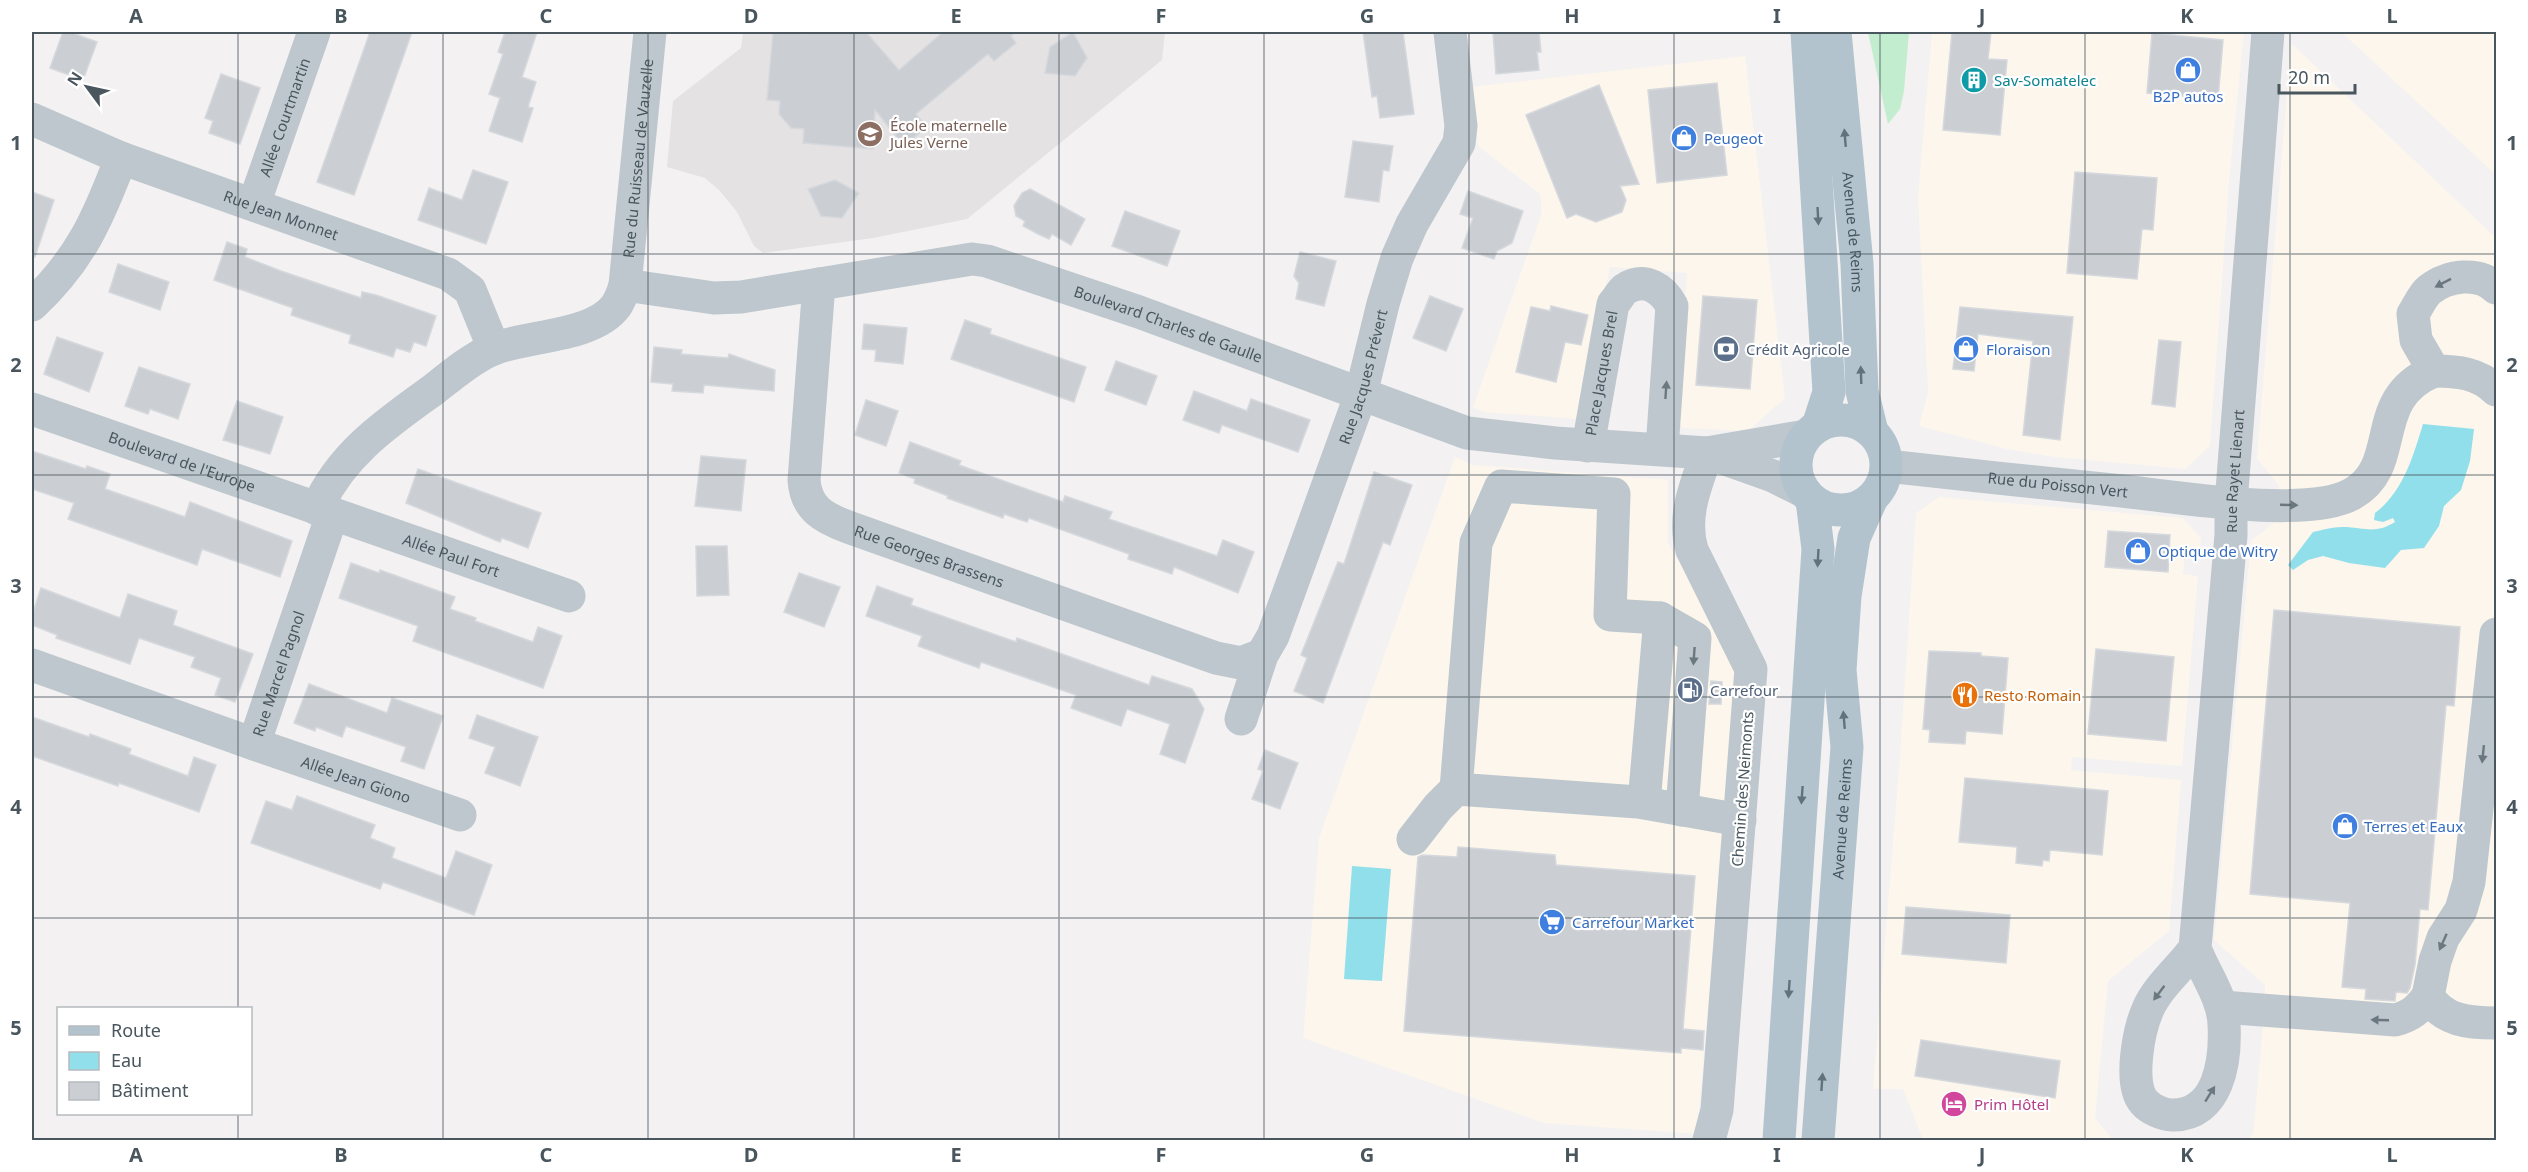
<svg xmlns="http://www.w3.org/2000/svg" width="2528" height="1172" viewBox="0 0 2528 1172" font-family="'Noto Sans',sans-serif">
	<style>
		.commercial { fill: #fcf6ed }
		.education { fill: #e4e2e3 }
		.green { fill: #c2eecf }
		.water { fill: #91dfea }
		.building { fill: #cbcfd3; stroke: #d5d8dc; stroke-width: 1.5 }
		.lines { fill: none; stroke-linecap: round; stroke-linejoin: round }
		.minor { stroke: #bdc7cd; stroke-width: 33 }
		.major { stroke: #b2c3ce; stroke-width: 33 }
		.oneway { fill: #63717a }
		.oneway2 { fill: #6c787f }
		.grid { fill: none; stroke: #49565e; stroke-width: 1.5; stroke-opacity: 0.55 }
		.labels { text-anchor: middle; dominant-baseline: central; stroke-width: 4.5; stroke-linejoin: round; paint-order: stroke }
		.culture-label { font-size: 15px; fill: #0d838f; stroke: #fff; text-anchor: start }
		.shop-label { font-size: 15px; fill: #366cbe; stroke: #fff; text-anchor: start }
		.street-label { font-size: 15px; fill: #49565e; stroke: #fff }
		.education-label { font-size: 15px; fill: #785e54; stroke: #fff; text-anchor: start }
		.service-label { font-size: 15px; fill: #4e5e75; stroke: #fff; text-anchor: start }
		.food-label { font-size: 15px; fill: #c56008; stroke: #fff; text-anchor: start }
		.hotel-label { font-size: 15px; fill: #b23c85; stroke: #fff; text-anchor: start }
		.neatline { fill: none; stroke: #49565e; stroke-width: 2 }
		.grid-label { font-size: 20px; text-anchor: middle; font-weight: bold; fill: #49565e }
	</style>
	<rect width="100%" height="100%" fill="#f3f1f1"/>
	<g class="commercial">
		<path d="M1932,32h312l-14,138 -20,276 -25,23 -130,-12 -48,-8 -88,-23 9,-34 -10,-195z"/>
		<path d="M2341,32h155v143z"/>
		<path d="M2291,43l205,195v902h-249l6,-6 9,-95 3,-54 -51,-45 37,-399 25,-20 3,-35 -22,-28z"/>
		<path d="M1745,56l40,342 -37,33 -65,-3 -7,-9 11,-146 -77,-6 -32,152 -94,-7 -11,-5 69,-194 -2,-19 -62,-48 -7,-59z"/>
		<path d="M1455,457l18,8 195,15v63l66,114 2,29 -39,448 -153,-11 -241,-85 16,-200z"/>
		<path d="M1939,497l244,21 18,20 -1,17h-15l-2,19 15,2 -16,190 -110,-9 -1,13 110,10 -12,151 -61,50 -13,137 18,22h-190l-20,-51h-30l27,-333 16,-243z"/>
	</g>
	<path class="education" d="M743,32h422l-3,28 -195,159 -94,19 -110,15 -9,-7 -17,-34 -17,-21 -15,-13 -38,-11 6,-66 68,-53z"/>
	<path class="green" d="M1868,32h41l-5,59 -4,18 -12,15z"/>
	<g class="water">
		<path d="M2423,424l51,5 -4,32 -9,29 -17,16 -5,20 -15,22 -23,2 -16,18 -36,-5 -26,-7 -15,4 -15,10 -5,-5 25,-33c9,-2 20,-5 29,-5 23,0 32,8 53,-5l-2,-4 -10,4 -9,-2 1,-7c28,-21 38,-56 48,-89z"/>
		<path d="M1352,866l39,3 -9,112 -38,-2z"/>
	</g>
	<g class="building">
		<path d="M63,32h7l27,10 -14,38 -33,-12z"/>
		<path d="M370,32h42l-58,163 -37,-13z"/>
		<path d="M505,32h32l-15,45 14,5 -8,25 5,1 -11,34 -33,-11 11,-33 -11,-4 14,-40 -5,-2z"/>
		<path d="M773,32l34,2v-2h59l33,38 44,-38h73l-5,4 5,7 -22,18 -6,-7 -72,60 11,13 -23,19 -29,-36 -2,39 -70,-6 1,-14 -13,-1 -12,-14 1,-13 -13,-1z"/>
		<path d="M1073,32l14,26 -12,18 -30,-3 5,-26z"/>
		<path d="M1363,32h40l11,82 -34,4 -3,-22 -5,1z"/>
		<path d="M1493,32h46l2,20h-4l2,18 -43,4z"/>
		<path d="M1952,32h39l-3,27 19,1 -7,75 -57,-5z"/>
		<path d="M2152,33l71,7 -5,59 -71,-6z"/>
		<path d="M221,74l39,14 -20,56 -31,-11 4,-12 -8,-3z"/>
		<path d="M1717,83l10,92 -70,8 -9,-93z"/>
		<path d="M1599,85l40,99 -19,2 6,14 -4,12 -26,10 -20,-8 -9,4 -41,-103z"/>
		<path d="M1353,141l40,5 -4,25 -6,-1 -4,32 -34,-5z"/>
		<path d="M473,170l35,12 -22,62 -68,-24 11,-32 33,12z"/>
		<path d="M2075,172l82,6 -4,52 -11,-1 -5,50 -70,-6z"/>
		<path d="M835,180l24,13 -17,25 -21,-2 -13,-27z"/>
		<path d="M1030,189l55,30 -14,26 -19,-11 -3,5 -11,-5 -15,-8 2,-5 -9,-5 -2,-10 8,-13z"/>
		<path d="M1468,191l55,20 -11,32 -15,8 -3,8 -32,-11 11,-30 -13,-4z"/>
		<path d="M32,192l22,8 -19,57 -3,-1z"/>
		<path d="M1125,211l55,20 -13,35 -55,-20z"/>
		<path d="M227,242l20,7 -2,8 36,14 80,27 1,-6 14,3 60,21 -10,30 -12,-4 -4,10 -14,-4 -3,9 -44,-14 2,-8 -60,-20 2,-7 -79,-28z"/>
		<path d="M1300,252l36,9 -12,45 -28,-7 3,-16 -5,-7z"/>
		<path d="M118,264l51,18 -9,28 -51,-18z"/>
		<path d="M1430,296l33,13 -17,42 -33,-13z"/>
		<path d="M1703,296l54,4 -7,89 -54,-4z"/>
		<path d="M1551,306l37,9 -7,30 -16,-3 -9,40 -40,-10 15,-65 19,4z"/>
		<path d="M1960,307l113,10 -13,123 -37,-5 10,-94 -55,-7 -4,37 -21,-2z"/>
		<path d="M965,320l26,9 -1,5 96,33 -12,35 -123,-43z"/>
		<path d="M864,324l43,4 -4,36 -28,-3 1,-11 -14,-1z"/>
		<path d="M57,337l46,16 -14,39 -45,-18z"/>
		<path d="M2159,340l22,2 -6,65 -23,-3z"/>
		<path d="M654,347l28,3 -1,4 47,4 1,-4 46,16 -1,21 -70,-6 -1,8 -31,-2 1,-7 -22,-2z"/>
		<path d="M1116,361l41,15 -11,29 -41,-15z"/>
		<path d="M139,367l51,17 -12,35 -28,-10 -2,5 -23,-8z"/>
		<path d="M1194,391l53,20 4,-12 59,21 -12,32 -76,-27 -3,8 -36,-13z"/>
		<path d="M866,400l32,11 -12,35 -31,-11z"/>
		<path d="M237,401l46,16 -13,37 -47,-14z"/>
		<path d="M910,442l51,19 -2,4 104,37 2,-6 47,16 -3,7 108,37 6,-16 31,12 -16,41 -64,-26 -2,7 -44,-15 1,-5 -100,-36 -2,4 -23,-8 -1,4 -56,-20 1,-2 -34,-13 1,-4 -16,-6z"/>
		<path d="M32,451l54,18 1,-3 23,8 -5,15 55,19 25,9 5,-15 102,39 -12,36 -78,-28 -5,16 -129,-46 6,-16 -42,-14z"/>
		<path d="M701,456l45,4 -5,51 -46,-5z"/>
		<path d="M418,469l123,44 -13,35 -26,-10 -2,4 -94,-39z"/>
		<path d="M1374,472l38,13 -22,60 -7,-3 -60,161 -29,-12 13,-33 -6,-3 37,-93 6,2z"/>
		<path d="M2108,531l62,4 -2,37 -63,-5z"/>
		<path d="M696,546h31l2,49 -32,1z"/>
		<path d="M351,563l28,10 1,-3 75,27 -5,12 26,9 -1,3 58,21 5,-15 24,9 -19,52 -130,-47 5,-15 -79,-28z"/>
		<path d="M799,573l41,14 -16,40 -40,-15z"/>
		<path d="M877,586l36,13 -2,6 105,37 1,-4 132,47 3,-9 40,13 12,20 -19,54 -25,-9 10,-30 -43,-15 -6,17 -50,-18 5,-13 -95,-33 -2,6 -61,-22 4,-10 -56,-20z"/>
		<path d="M41,588l79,30 8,-24 49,17 -4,14 80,29 -18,48 -20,-7 6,-17 -30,-11 4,-10 -56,-19 -9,26 -74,-26 1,-3 -25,-10v-10z"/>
		<path d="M2274,610l186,17 -6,79 -8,-1 -18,205 -8,-1 -5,56 -5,23 -3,5 -11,-1 -1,9 -30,-2 1,-10 -24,-2 8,-84 -100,-9z"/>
		<path d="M2096,649l78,8 -8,84 -78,-7z"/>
		<path d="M1929,651l52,2v3l27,2 -6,76 -36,-3 -1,13 -36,-2 1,-12 -7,-1z"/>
		<path d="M1711,681l11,1 -1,22h-12z"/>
		<path d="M309,684l78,29 5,-15 51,18 -19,53 -23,-8 5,-14 -60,-21 -4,11 -26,-10 -1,4 -21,-8z"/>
		<path d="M477,715l61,22 -18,49 -35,-13 10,-26 -26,-9z"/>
		<path d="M32,717l57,20 1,-3 41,15 -2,5 59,22 6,-19 22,8 -17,47 -80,-29 -1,3 -86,-30z"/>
		<path d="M1265,750l33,13 -18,46 -28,-10 11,-28 -5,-2z"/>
		<path d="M1965,778l143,13 -6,64 -52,-5 -1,11 -6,-1 -1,6 -26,-3 1,-16 -58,-5z"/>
		<path d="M297,796l78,29 -5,13 25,10 -3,10 54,20 10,-27 36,14 -18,50 -91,-33 -3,7 -129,-46 15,-42 26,9z"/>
		<path d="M1458,847l97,8 1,10 139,11 -12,153 21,2 -1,19 -22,-2v5l-277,-22 14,-174 4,-2 35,2z"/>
		<path d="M1906,907l104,8 -4,48 -104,-9z"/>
		<path d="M1921,1040l139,21 -5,37 -140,-22z"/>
	</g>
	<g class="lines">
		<g class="minor">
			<path id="s1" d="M32,119l89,39 327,116 22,16 24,59"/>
			<path id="s2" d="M254,204l60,-172"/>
			<path id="s3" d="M819,284l-15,196c2,29 20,38 44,47l368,131 25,5 21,-8"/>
			<path id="s4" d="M625,285l89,13 27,-1 231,-38 15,2 152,51 328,121 88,10 152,10 99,-17"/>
			<path d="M2496,288c-17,-17 -48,-13 -67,2 -6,5 -11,16 -16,24l3,26 18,31c24,0 44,2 62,19"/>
			<path d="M32,305c48,-45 66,-86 89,-147"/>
			<path id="s5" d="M32,409l537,187"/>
			<path id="s6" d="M1588,446l25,-142c4,-4 8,-12 12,-15 20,-13 38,0 47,17l-10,143"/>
			<path d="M1707,453c-11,32 -25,63 -15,97l59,119 -34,441 -8,30"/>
			<path d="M1711,454l62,22 32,16"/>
			<path id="s7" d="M1887,466c78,9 157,17 235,25 54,6 185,28 230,3 52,-29 14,-95 82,-123"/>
			<path id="s8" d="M317,509c23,-54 70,-86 116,-119 19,-15 38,-31 60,-41 35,-14 100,-12 123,-43 4,-6 7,-14 9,-21l25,-253"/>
			<path d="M1660,618l35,20 -13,172"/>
			<path d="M2496,634l-27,248 -8,28 -18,28 -8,23 -7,35c15,25 41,27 68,27"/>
			<path id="s9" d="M32,665l222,79 78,-229"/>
			<path id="s10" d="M1241,719l21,-64 11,-19 88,-242 22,-90 14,-46 15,-34 47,-81 2,-17 -11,-94"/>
			<path id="s11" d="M254,744l206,71"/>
			<path d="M1644,803l16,-185 -50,-3 4,-121 -113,-8 -25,57 -20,246 182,13 6,1 96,17"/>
			<path d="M1413,839l25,-32 18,-18"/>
			<path id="s12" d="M2195,948c-14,20 -37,38 -47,61 -9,20 -20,75 -4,93 6,7 19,13 28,13 47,1 54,-55 52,-91 -1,-27 -20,-51 -29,-76l36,-413v-32l37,-471"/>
			<path d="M2222,1007l173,13c16,-4 24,-11 33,-24"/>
		</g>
		<g class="major">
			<path d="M1807,32l22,360 -11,34"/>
			<path id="s13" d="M1835,32l22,232 5,127 10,41"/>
			<circle cx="1841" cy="465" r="45"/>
			<path d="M1779,1140l39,-591 -6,-49"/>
			<path id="s14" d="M1818,1140l29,-393 -7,-77 5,-74 9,-58 17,-38"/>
		</g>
	</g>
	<defs><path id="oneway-solid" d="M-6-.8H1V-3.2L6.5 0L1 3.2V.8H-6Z" transform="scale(1.5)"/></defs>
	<g class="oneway">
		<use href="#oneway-solid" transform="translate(1845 138) rotate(-95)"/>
		<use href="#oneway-solid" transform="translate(1818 216) rotate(87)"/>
		<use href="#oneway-solid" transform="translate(1861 375) rotate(-92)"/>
		<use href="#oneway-solid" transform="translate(1818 558) rotate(93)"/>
		<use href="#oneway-solid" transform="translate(1844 720) rotate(-95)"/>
		<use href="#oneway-solid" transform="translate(1802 795) rotate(94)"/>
		<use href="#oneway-solid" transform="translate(1789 989) rotate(94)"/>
		<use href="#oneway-solid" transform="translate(1822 1082) rotate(-86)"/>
	</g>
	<g class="oneway2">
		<use href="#oneway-solid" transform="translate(2443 283) rotate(153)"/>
		<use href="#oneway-solid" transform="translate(1666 390) rotate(-86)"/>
		<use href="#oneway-solid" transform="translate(2289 505) rotate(2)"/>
		<use href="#oneway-solid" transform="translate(1694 656) rotate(94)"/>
		<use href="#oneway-solid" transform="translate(2483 754) rotate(96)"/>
		<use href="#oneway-solid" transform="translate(2443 942) rotate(114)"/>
		<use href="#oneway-solid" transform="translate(2159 993) rotate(127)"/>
		<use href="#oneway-solid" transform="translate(2380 1020) rotate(-178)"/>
		<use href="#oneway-solid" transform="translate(2210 1094) rotate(-58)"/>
	</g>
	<path class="grid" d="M238,32v976M443,32v1108M648,32v1108M854,32v1108M1059,32v1108M1264,32v1108M1469,32v1108M1674,32v1108M1880,32v1108M2085,32v1108M2290,32v1108M32,254h2464M32,475h2464M32,697h2464M32,918h2464M238,1114v26"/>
	<defs>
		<symbol id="shop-disc" viewBox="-11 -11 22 22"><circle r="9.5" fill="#3f7fe0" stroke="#fff"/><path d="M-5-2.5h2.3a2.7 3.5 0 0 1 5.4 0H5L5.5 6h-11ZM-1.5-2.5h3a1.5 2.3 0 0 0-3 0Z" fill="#fff"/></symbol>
		<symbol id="building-disc" viewBox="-11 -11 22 22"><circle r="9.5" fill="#0f9aa8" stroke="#fff"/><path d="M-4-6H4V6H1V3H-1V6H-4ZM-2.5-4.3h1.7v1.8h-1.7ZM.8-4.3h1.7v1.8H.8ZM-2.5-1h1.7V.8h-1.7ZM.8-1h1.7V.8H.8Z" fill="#fff"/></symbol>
		<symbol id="school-disc" viewBox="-11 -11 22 22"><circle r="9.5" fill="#8d6e63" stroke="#fff"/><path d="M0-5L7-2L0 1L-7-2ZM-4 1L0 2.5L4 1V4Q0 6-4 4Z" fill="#fff"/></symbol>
		<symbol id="bank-disc" viewBox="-11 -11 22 22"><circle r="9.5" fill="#5c6f8a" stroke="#fff"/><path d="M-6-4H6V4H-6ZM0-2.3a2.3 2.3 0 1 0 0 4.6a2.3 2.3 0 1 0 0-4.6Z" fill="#fff"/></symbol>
		<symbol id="fuel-disc" viewBox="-11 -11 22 22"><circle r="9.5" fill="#5c6f8a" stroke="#fff"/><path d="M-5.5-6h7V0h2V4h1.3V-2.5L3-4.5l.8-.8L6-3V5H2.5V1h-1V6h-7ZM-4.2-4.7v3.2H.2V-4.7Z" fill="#fff"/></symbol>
		<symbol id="restaurant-disc" viewBox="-11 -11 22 22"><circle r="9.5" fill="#e8710a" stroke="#fff"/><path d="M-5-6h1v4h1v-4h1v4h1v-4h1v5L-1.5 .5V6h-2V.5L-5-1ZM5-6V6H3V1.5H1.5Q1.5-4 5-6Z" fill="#fff"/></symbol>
		<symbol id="supermarket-disc" viewBox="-11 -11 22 22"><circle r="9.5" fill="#3f7fe0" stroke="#fff"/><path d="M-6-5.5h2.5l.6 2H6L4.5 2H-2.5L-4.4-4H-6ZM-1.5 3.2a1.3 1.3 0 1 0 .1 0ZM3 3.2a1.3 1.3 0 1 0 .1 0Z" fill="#fff"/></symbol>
		<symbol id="hotel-disc" viewBox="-11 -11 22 22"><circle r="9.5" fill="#d1479c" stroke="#fff"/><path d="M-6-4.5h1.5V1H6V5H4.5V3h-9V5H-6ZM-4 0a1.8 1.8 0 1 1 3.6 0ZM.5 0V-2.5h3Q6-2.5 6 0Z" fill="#fff"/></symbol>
	</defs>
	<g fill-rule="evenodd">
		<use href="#shop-disc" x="2173" y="55" width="30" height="30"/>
		<use href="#building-disc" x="1959" y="65" width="30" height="30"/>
		<use href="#school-disc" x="855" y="119" width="30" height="30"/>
		<use href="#shop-disc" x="1669" y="123" width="30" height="30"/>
		<use href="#bank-disc" x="1711" y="334" width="30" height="30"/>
		<use href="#shop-disc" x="1951" y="334" width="30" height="30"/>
		<use href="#shop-disc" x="2123" y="536" width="30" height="30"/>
		<use href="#fuel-disc" x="1675" y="675" width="30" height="30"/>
		<use href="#restaurant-disc" x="1950" y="680" width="30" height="30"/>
		<use href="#shop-disc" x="2330" y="811" width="30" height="30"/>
		<use href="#supermarket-disc" x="1537" y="907" width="30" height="30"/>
		<use href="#hotel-disc" x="1939" y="1089" width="30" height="30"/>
	</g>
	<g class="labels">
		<g class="culture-label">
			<text x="1994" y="80">Sav-Somatelec</text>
		</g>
		<g class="shop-label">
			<text x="2188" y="96" text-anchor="middle">B2P autos</text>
			<text x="1704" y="138">Peugeot</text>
			<text x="1986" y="349">Floraison</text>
			<text x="2158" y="551">Optique de Witry</text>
			<text x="2364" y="826">Terres et Eaux</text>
			<text x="1572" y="922">Carrefour Market</text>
		</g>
		<g class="street-label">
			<text stroke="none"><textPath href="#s2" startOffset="92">Allée Courtmartin</textPath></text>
			<text stroke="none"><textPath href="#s8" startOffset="524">Rue du Ruisseau de Vauzelle</textPath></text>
			<text stroke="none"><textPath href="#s1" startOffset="267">Rue Jean Monnet</textPath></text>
			<text stroke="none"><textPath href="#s13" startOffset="201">Avenue de Reims</textPath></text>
			<text stroke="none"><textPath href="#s4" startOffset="558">Boulevard Charles de Gaulle</textPath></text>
			<text stroke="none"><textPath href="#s6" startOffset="74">Place Jacques Brel</textPath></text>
			<text stroke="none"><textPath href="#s10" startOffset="364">Rue Jacques Prévert</textPath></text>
			<text stroke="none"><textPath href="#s5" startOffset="159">Boulevard de l'Europe</textPath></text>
			<text stroke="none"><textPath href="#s12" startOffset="884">Rue Rayet Lienart</textPath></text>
			<text stroke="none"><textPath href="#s7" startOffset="172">Rue du Poisson Vert</textPath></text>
			<text stroke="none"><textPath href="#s5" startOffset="444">Allée Paul Fort</textPath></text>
			<text stroke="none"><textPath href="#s3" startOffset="352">Rue Georges Brassens</textPath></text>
			<text stroke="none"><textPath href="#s9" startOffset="310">Rue Marcel Pagnol</textPath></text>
			<text stroke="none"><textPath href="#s11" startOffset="108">Allée Jean Giono</textPath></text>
			<text transform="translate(1742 789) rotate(-86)">Chemin des Neimonts</text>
			<text stroke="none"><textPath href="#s14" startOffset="322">Avenue de Reims</textPath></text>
		</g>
		<g class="education-label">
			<text x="890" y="125">École maternelle<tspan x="890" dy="17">Jules Verne</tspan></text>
		</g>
		<g class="service-label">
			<text x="1746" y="349">Crédit Agricole</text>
			<text x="1710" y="690">Carrefour</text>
		</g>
		<g class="food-label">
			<text x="1984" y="695">Resto Romain</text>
		</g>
		<g class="hotel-label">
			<text x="1974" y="1104">Prim Hôtel</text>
		</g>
	</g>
	<rect width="2528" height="1172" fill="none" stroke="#ffffff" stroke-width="66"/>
	<rect x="57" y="1007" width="195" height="108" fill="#ffffff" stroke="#b6bbbf" stroke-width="1.5"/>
	<rect x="69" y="1026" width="30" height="9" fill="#b2c3ce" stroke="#b6bbbf" stroke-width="1.5"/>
	<text x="111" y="1037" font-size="18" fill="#49565e">Route</text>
	<rect x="69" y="1052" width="30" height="18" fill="#91dfea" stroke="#b6bbbf" stroke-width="1.5"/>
	<text x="111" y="1067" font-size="18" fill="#49565e">Eau</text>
	<rect x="69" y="1082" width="30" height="18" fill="#cbcfd3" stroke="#b6bbbf" stroke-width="1.5"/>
	<text x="111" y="1097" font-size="18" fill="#49565e">Bâtiment</text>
	<g transform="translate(87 87) rotate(303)" stroke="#ffffff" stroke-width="4.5" paint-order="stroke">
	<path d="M0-4.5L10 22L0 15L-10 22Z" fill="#49565e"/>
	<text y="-9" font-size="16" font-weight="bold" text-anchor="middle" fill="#49565e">N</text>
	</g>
	<path d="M2279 84v9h76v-9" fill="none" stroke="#49565e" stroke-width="3"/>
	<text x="2288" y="84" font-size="18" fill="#49565e" stroke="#ffffff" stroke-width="4.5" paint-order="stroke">20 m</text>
	<rect x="33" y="33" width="2462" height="1106" class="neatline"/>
	<g class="grid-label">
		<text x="136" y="23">A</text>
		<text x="341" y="23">B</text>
		<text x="546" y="23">C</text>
		<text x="751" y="23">D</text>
		<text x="956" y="23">E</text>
		<text x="1161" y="23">F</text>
		<text x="1367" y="23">G</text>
		<text x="1572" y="23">H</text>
		<text x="1777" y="23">I</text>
		<text x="1982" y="23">J</text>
		<text x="2187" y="23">K</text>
		<text x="2392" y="23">L</text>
		<text x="16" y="150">1</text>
		<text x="2512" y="150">1</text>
		<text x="16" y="372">2</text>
		<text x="2512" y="372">2</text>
		<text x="16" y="593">3</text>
		<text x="2512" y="593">3</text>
		<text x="16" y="814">4</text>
		<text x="2512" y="814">4</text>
		<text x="16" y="1035">5</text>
		<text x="2512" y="1035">5</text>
		<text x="136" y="1162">A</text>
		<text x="341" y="1162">B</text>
		<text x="546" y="1162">C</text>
		<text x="751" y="1162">D</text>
		<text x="956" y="1162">E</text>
		<text x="1161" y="1162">F</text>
		<text x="1367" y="1162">G</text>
		<text x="1572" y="1162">H</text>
		<text x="1777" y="1162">I</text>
		<text x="1982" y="1162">J</text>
		<text x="2187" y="1162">K</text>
		<text x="2392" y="1162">L</text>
	</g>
</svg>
